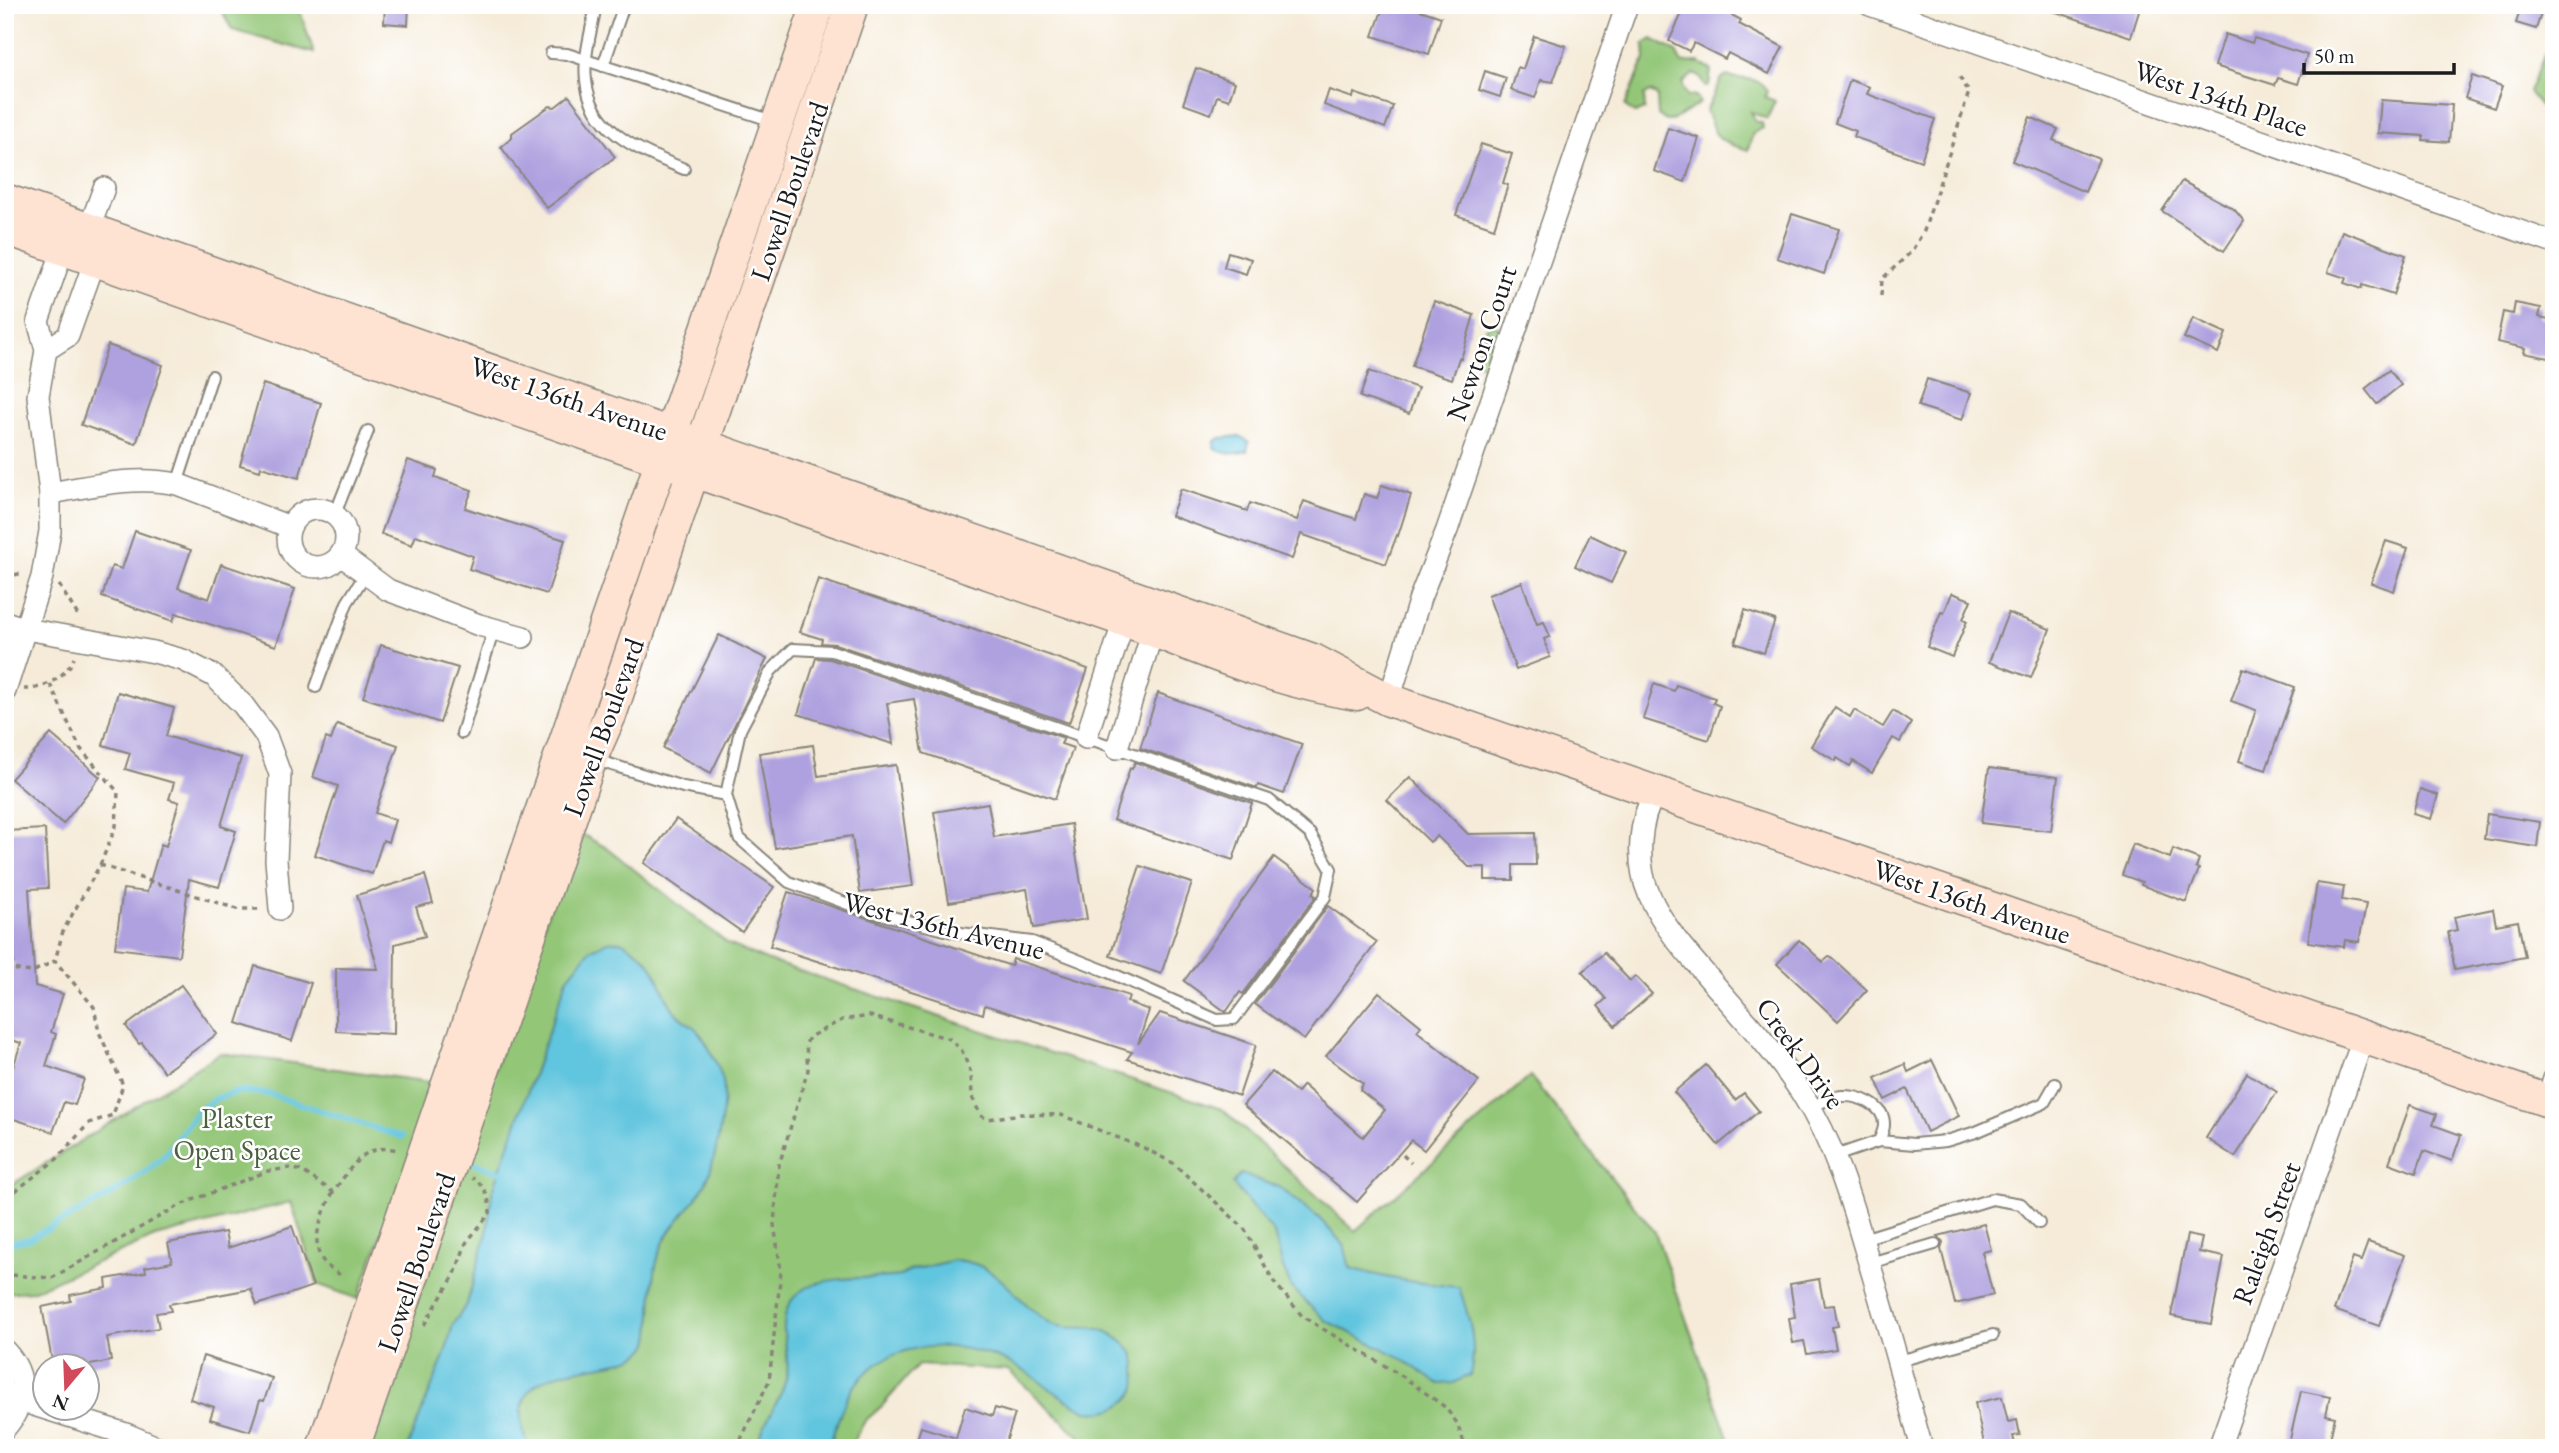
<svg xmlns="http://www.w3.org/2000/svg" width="2559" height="1453" viewBox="0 0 2559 1453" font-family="'EB Garamond',serif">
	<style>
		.green { fill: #93c677; stroke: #58714a; stroke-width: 2 }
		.water { fill: #60c5de; stroke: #3e707d; stroke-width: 2 }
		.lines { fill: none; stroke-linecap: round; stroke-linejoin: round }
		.stream { stroke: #60c5de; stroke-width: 6 }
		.building { fill: #afa1df }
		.lane-casing { stroke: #88847a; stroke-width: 14 }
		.street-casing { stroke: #88847a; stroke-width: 24 }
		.secondary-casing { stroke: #88847a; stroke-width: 35 }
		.path { stroke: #88847a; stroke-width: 3.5; stroke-dasharray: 5 5; stroke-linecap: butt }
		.lane { stroke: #fff; stroke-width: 10 }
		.street { stroke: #fff; stroke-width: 21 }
		.secondary { stroke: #fee3d2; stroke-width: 32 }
		.labels { text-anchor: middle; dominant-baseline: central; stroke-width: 5; stroke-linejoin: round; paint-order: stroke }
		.street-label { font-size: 28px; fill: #1c1c1c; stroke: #fff }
		.park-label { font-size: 28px; fill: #4c6040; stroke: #fff }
	</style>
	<rect width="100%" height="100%" fill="#fff"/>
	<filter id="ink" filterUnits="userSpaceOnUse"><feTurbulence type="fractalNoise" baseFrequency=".0143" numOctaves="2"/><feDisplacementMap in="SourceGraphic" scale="14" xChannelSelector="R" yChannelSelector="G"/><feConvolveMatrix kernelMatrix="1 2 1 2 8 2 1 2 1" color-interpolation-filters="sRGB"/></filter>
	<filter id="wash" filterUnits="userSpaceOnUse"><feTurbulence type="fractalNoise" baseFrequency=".00686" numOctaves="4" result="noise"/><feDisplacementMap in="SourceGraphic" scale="28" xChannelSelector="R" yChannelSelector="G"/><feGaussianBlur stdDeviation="1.57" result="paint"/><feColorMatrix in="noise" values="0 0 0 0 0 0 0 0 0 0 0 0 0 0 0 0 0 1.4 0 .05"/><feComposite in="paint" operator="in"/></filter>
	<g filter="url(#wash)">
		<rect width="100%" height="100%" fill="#f5ebd8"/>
		<g class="green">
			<path d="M219,5h79l16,48 -82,-23z"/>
			<path d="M1652,39l24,13 6,11 17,-1 12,8 -2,15 -4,2 -5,-10 -6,-3 -11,8v7l5,7 8,1 4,6 -27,17 -7,1 -8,-6 -1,-20 -7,-3 -6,4 1,13 -10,4 -10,-7 20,-47 -1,-15z"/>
			<path d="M2545,53l9,1v60l-12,-6 -13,-16z"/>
			<path d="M1727,76c15,5 32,-1 40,15l-2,6 10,4 -8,18 -16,-7 4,9 7,2 1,5 -10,5 -5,17c-32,-10 -30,-8 -42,-39l16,-33z"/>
			<path d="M1491,325l7,1 3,5 -12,33 -7,2 -6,-6 10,-32z"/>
			<path d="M576,831l31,17 121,96 38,16 456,149 133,122 175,-155 125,156 77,216h-640l-84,-78 -90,-5 -36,41 -17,15 -16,27h-484z"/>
			<path d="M220,1053l217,30 -79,216 -41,-15 -26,-82 -136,35 -123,54 -27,2v-104z"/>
		</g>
		<g class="water">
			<path d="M1240,436l9,6 -2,9c-9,3 -26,5 -33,-4l1,-6 5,-3z"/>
			<path d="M621,941c12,7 24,14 32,27 9,15 12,33 24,46 6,7 15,10 21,17 9,11 19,32 24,46 7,18 -8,92 -18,109 -12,22 -32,37 -42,60 -9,21 -9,46 -10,68 -1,11 1,20 -4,31 -19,38 -161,0 -119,103h-122l38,-94 8,-30 14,-20 20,-72 5,-39 75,-214 24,-30 17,-7z"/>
			<path d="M1241,1174l38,13 40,31 25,27 6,23c36,11 72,16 109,19 10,29 19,58 11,88l-16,8 -15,1 -43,-29 -70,-34 -34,-32 -10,-24 -8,-32 -41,-49z"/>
			<path d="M955,1260c45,3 58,39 92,61 17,10 30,5 47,7 13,1 34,15 40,27 2,4 2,11 2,16 1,10 2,17 -5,25 -11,14 -27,17 -44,15 -25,-11 -45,-30 -68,-43 -52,-29 -128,-34 -166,20 -12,17 -17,41 -25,60h-72c6,-25 24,-45 30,-69 5,-17 -3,-36 -2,-54 3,-59 77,-43 116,-49l12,-6z"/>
		</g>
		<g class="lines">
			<g class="stream">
				<path d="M474,1163l26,9"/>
				<path d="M5,1244l24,-5 83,-45 36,-24 18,-16 30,-41 20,-15 25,-7 28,3 133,43"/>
			</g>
		</g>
		<g id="blocks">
			<g class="building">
				<path d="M385,5h24l-1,20 -24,-2z"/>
				<path d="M1384,5h21l36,12 -12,37 -56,-18z"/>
				<path d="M1686,5h21l11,6 1,-3 22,12 -2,4 44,23 -14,27 -41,-21 -3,6 -31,-16 -5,8 -20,-10z"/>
				<path d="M2044,5h97l-10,32 -87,-29z"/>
				<path d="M2522,5h22l-8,24 -20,-6z"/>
				<path d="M2225,34l27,9 2,-5 53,17 -9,29 -20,-6 -3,7 -60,-19z"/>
				<path d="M1534,36l32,10 -13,36 -12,-2 -6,18 -24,-8 7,-23 5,2z"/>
				<path d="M1196,68l39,14 -6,18 -12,-4 -6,18 -28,-10z"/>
				<path d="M1485,71l21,7 -6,19 -21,-7z"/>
				<path d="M2472,76l30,10 -8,22 -29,-10z"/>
				<path d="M1850,80l20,7 -3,7 68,25 -14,42 -67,-24 2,-6 -21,-8z"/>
				<path d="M1329,90l24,8 1,-5 39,13 -8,22 -61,-23z"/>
				<path d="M569,96l46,61 -68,51 -46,-61 11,-9v-5l38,-27 5,1z"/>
				<path d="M2381,100l71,5 -3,37 -26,-2 1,-4 -46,-3z"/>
				<path d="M2030,117l28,12 -5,11 46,19 -14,33 -73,-31z"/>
				<path d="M1668,128l31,10 -14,44 -31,-11z"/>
				<path d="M1481,144l31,10 -9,29 5,2 -14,43 -38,-13z"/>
				<path d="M2182,181l52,28 10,12 -20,30 -62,-40z"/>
				<path d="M1792,214l47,15 -15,45 -47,-16z"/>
				<path d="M2342,231l64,24 -13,40 -31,-10 -1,4 -17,-6 2,-5 -18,-6z"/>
				<path d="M1228,252l23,7 -5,15 -22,-7z"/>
				<path d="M1434,301l40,14 -13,44 -2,-1 -7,21 -40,-13z"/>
				<path d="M2515,303l26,5 -2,9 15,3v39l-30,-6 1,-5 -28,-6 6,-30 10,2z"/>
				<path d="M2193,318l33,15 -8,20 -34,-15z"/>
				<path d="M108,345l55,20 -27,79 -55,-19z"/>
				<path d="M2389,370l12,15 -24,19 -12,-15z"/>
				<path d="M1369,371l49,17 -9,26 -49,-17z"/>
				<path d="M1927,379l44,14 -9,27 -44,-14z"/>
				<path d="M263,384l58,19 -22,75 -38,-11 -1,4 -20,-6z"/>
				<path d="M408,460l29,10 -2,7 37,13 -7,18 100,32 -18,54 -78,-25 4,-13 -57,-21 -4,10 -31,-11z"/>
				<path d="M1382,485l29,10 -13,41 -1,-1 -11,29 -85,-30 -9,25 -121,-43 10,-27 66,22 3,-8 47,17 7,-19 52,18 8,-25 13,4z"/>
				<path d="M135,531l56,19 -13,38 31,11 12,-35 74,25 -19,57 -100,-33 -3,8 -71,-24 10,-31 10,3z"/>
				<path d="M1590,535l36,17 -15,31 -36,-17z"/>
				<path d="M2386,541l22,7 -14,43 -23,-8z"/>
				<path d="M818,579l151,50v-2l119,42 -19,54 -234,-79 -14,-1 1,-4 -22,-7z"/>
				<path d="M1522,582l15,42 7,-2 6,15 -6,2 6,18 -34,13 -28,-75z"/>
				<path d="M1952,593l19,7 -8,19 4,2 -15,36 -25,-10 14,-35 3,1z"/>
				<path d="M1745,610l30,10 -11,33 -29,-10z"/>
				<path d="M2008,613l42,16 -19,49 -42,-16z"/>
				<path d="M719,635l48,24 -56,114 -48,-25z"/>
				<path d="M381,645l77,23 -18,55 -77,-26z"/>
				<path d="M816,658l14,1 234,79 -3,6 12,4 -18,51 -132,-46 -9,-54 -27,4 6,41 -95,-30z"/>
				<path d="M2243,668l52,19 -29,83 -27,-9 17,-51 -25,-9z"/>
				<path d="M1654,684l20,7 2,-6 39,13 -2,5 7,3 -11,34 -66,-21z"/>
				<path d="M118,692l56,16 -8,28 75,22 -20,68 15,5 -17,56 -30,-8 -10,77 -64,-8 8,-59 24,3 14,-48 5,2 13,-44 -10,-3 5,-16 -49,-14 5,-16 -27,-8z"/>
				<path d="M1158,693l144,51 -18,50 -26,-9 -1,3 -117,-40z"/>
				<path d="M1835,707l15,10 4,-7 29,17 10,-16 18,12 -11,19 -7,-4 -21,35 -19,-12 -3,5 -13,-8 -1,3 -25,-15z"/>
				<path d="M337,724l61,21 -23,68 20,7 -7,22 -5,-2 -11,34 -57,-19 23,-69 -25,-9 13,-39 5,2z"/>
				<path d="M51,734l49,43 -37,47 -52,-45z"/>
				<path d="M813,745l5,31 78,-11 17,121 -53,7 -8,-57 -77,12 -16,-95z"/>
				<path d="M1135,762l117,41 -19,57 -120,-40 17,-52 2,1z"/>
				<path d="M1989,768l69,9 -7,54 -70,-8z"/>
				<path d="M1410,777l58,57 67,-1 1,32h-23v15h-28v-13h-16l-32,-31 -7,6 -43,-42z"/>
				<path d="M2420,789l18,6 -7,24 -18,-5z"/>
				<path d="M988,803l6,34 77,-13 16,95 -53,9 -7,-39 -78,13 -15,-90z"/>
				<path d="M2487,814l53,8 -3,25 -53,-8z"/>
				<path d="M676,819l98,68 -32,45 -98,-69z"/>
				<path d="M45,829l3,59 -19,1 6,97 28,8 -12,38 5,2 -10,32 38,13 -9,26 -11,-3 -11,30 -48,-16v-24l16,-49 -16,-5v-49l9,-27 -9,1v-132z"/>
				<path d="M2133,844l37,14 3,-9 26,10 -3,9 3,1 -13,33 -45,-17 1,-3 -20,-7z"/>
				<path d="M1274,857l42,31 -4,6 4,2 -73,98 -3,-2 -14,20 -42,-31z"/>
				<path d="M1140,866l52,17 -31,91 -51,-18z"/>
				<path d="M425,875l8,28 -17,4 9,29 -30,8 -1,90 -58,-3v-63l42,1 -21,-74z"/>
				<path d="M2317,883l27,4 -2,13 24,4 -7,38 -14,-2 -1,7 -36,-5z"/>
				<path d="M788,892l223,74 2,-7 116,37 -2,6 22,8 -11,34 22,-31 96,32 -17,51 -112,-37 5,-7 -147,-47 -2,9 -213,-68z"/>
				<path d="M1328,906l49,36 -73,98 -49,-36z"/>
				<path d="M2493,909l3,16 22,-4 7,36 -70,13 -7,-38 9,-2 -3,-13z"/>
				<path d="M1799,940l24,22 7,-6 37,34 -29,31 -61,-57z"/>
				<path d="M1604,953l26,28 5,-5 17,18 -37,32 -17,-20 8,-7 -24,-27z"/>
				<path d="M255,966l56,17 -19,58 -55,-18z"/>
				<path d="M181,985l36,49 -53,38 -22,-29 -3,1 -13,-18z"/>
				<path d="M1379,992l42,34 -4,5 62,50 -55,69 -13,-10 -54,62 -114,-97 29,-33 25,20 6,-7 60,52 22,-27 -25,-20 3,-6 -37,-28z"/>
				<path d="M1932,1060l27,56 -32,16 -20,-43 -22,11 -10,-22 30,-14 3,8z"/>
				<path d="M1706,1065l29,35 9,-7 15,18 -41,34 -44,-53z"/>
				<path d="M2247,1073l30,19 -42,65 -29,-19z"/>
				<path d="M2410,1105l27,9 -4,11 28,10 -9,26 -28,-10 -8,22 -27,-10z"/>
				<path d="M1984,1224l7,26 -9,2 11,43 -38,9 -14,-55 2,-7 -5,-6z"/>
				<path d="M292,1226l21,60 -56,19 -6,-16 -82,15 2,7 -15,2 3,15 -52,9 4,24 -26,5h-32l-11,-59 29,-6 -1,-6 37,-7 -1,-9 40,-7 -1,-5 27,-5 -4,-19 57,-11 3,16z"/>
				<path d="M2187,1235l15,3 -3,14 25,5 -13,67 -40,-8z"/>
				<path d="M2368,1242l37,13 -26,71 -45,-16 19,-52 8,3z"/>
				<path d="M1819,1279l5,27 10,-1 4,21 -6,1 4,22 -29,5 -3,-13 -11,2 -4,-25 6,-1 -5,-33z"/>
				<path d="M203,1356l69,22 -8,23 -4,-1 -10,31 -40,-12 4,-12 -24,-8z"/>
				<path d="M2301,1391l29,6 -4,18 9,2 -7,31h-40z"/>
				<path d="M2002,1397l6,25 9,-2 3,15 -7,1 3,12h-31l-10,-45z"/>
				<path d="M965,1407l27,9 3,-8 20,6 -11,34h-90l7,-21 35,11z"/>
			</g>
		</g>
	</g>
	<g filter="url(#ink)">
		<use href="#blocks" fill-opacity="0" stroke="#88847a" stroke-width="2"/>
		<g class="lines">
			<defs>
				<g id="lane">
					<path d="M596,5c-4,24 -13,51 -10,75 5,53 56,71 98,89"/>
					<path d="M551,53l16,1 209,68"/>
					<path d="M603,66l21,-61"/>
					<path d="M177,484l35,-108"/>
					<path d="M335,514l33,-83"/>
					<path d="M793,649l39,2 437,149 41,34 21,35 -6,28 -91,122 -17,1 -111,-49 -74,-29 -79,-10 -89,-22 -75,-28 -50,-44 -13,-43 14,-65 31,-59z"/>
					<path d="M316,687l31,-84 19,-30"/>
					<path d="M462,733l32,-104"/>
					<path d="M593,759l90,28 43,8"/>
					<path d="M1810,1107c10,-4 21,-10 32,-11 16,-1 43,9 42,29 0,5 -3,11 -5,16"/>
					<path d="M1835,1156l44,-15 35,3 32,-3 30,-9 68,-29 11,-19"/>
					<path d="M1863,1239l129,-40 29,5 18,19"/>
					<path d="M1870,1263l65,-19"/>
					<path d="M1899,1361l94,-26"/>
				</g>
				<g id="street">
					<path d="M1870,5l684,238"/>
					<path d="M89,229l15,-41"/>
					<path d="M46,350l22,-14 27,-76 -2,-13"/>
					<path d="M50,493c42,-7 85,-18 127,-9l113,43"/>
					<circle cx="317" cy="538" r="29"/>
					<path d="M341,555l47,35 91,35 44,12"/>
					<path d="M5,622l21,7 128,23 29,8 31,16 29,29 23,31 14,38 -4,86 4,49"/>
					<path d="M5,691l37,-114 8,-46v-38l-12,-97 8,-46 -8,-29 25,-72 11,-8"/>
					<path d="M1389,700l31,-102 27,-68 180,-525"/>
					<path d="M1086,738l42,-130"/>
					<path d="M1117,748l39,-128"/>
					<path d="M1656,792c-18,27 -20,72 -7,102 13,31 36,57 58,82 32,37 67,75 94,116 33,51 50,108 67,167 19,62 36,126 54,189"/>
					<path d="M2547,1101l7,-22"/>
					<path d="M5,1351c23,24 21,53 0,77"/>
					<path d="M21,1401l105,33 33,14"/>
					<path d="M2219,1448l145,-412"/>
				</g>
				<g id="secondary">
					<path d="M5,200l1308,460 76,40 1165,403"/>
					<path d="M5,228l493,175 654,227c67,27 134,53 205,64"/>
					<path d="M323,1448l495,-1443"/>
					<path d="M353,1448l238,-690 19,-43 242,-710"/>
				</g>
			</defs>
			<use href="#lane" class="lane-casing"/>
			<use href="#street" class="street-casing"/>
			<use href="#secondary" class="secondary-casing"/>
			<g class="path">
				<path d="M259,5l5,7"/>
				<path d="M1881,296l1,-17 29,-27 13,-21 45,-139 -12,-19"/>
				<path d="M5,577l18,-4"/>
				<path d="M59,585l20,32"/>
				<path d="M50,684l30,64 38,44 -2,34 -16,39 -37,66 -8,30"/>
				<path d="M24,689c19,1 43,-13 50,-31"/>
				<path d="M100,865l137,44h22"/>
				<path d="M5,968l27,4 23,-11 39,46 5,25 24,53 -10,30 -24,8 -31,35 -53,41"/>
				<path d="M1403,1155l8,8"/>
				<path d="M333,1192c-14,31 -31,64 8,83"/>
				<path d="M5,1257l6,18 41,3 128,-73 88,-34 22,-3 12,3 31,21c19,-25 30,-50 65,-42"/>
				<path d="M5,1285l6,-10"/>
				<path d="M424,1325l31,-51 11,-31 24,-30c0,-14 -5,-29 -18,-35"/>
				<path d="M734,1448l7,-9 28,-58 12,-110 -7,-47 5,-59 29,-95 -2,-26 3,-7 33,-17 28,-4 80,23 12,12 9,22 1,24 9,19 7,3 34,-5 39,1 83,33 29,15 71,65 30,54 29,35 99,59 43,31 12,16 9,25"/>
			</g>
			<use href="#lane" class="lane"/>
			<use href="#street" class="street"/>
			<use href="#secondary" class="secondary"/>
		</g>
	</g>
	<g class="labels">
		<g class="street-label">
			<text transform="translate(2221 98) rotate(19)">West 134th Place</text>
			<text transform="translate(789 191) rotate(-71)">Lowell Boulevard</text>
			<text transform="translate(1481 343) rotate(-71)">Newton Court</text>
			<text transform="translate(569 398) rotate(19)">West 136th Avenue</text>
			<text transform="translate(603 727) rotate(-70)">Lowell Boulevard</text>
			<text transform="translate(1972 901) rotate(19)">West 136th Avenue</text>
			<text transform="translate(944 925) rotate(14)">West 136th Avenue</text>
			<text transform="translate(1801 1053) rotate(54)">Creek Drive</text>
			<text transform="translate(2266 1233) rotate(-70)">Raleigh Street</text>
			<text transform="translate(416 1262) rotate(-71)">Lowell Boulevard</text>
		</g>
		<g class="park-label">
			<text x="237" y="1118">Plaster<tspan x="237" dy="32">Open Space</tspan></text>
		</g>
	</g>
	<rect width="2559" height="1453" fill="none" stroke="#fff" stroke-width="28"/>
	<g transform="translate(66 1387) rotate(199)"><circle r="33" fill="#ffffff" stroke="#a4a4a4" stroke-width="2"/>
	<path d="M0-5L12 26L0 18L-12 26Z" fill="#d1495b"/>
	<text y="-10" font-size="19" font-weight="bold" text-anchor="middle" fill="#1c1c1c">N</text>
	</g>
	<path d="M2304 63v10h150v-10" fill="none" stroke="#1c1c1c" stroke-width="3.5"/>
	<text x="2314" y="63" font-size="21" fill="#1c1c1c" stroke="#ffffff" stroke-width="5" paint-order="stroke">50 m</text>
</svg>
